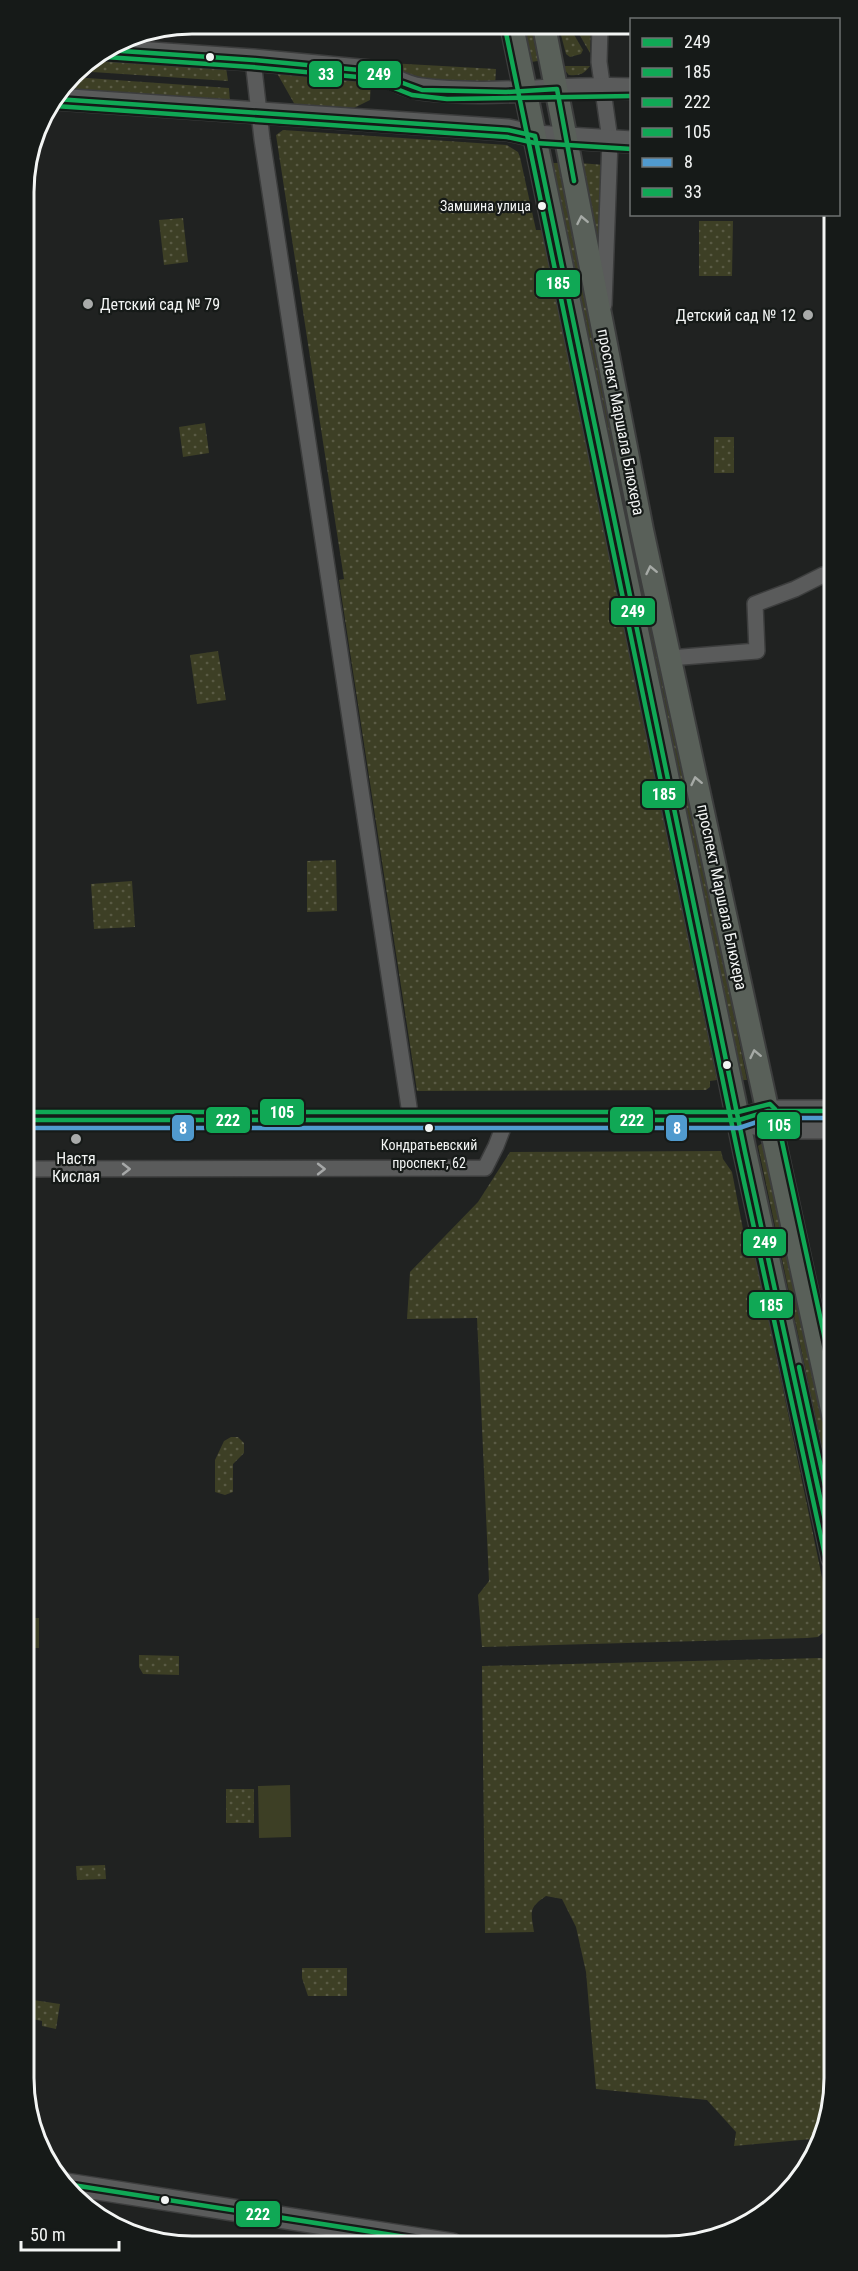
<svg xmlns="http://www.w3.org/2000/svg" width="858" height="2271" viewBox="0 0 858 2271" font-family="'Roboto Condensed',sans-serif">
	<style>
		.grass { fill: url(#grass-dots) }
		.pitch { fill: #3d3f25 }
		.lines { fill: none; stroke-linecap: round; stroke-linejoin: round }
		.street-casing { stroke: #3c3d3d; stroke-width: 18 }
		.secondary-casing { stroke: #3c3d3d; stroke-width: 24 }
		.primary-casing { stroke: #3c3d3d; stroke-width: 26 }
		.street { stroke: #5a5b5b; stroke-width: 15 }
		.secondary { stroke: #5a5b5b; stroke-width: 21 }
		.primary { stroke: #596059; stroke-width: 22 }
		.bus-1-casing { stroke: #161a18; stroke-width: 9 }
		.bus-2-casing { stroke: #161a18; stroke-width: 9 }
		.bus-3-casing { stroke: #161a18; stroke-width: 9 }
		.bus-4-casing { stroke: #161a18; stroke-width: 9 }
		.bus-5-casing { stroke: #161a18; stroke-width: 9 }
		.bus-6-casing { stroke: #161a18; stroke-width: 9 }
		.bus-1 { stroke: #10a855; stroke-width: 4.5 }
		.bus-2 { stroke: #10a855; stroke-width: 4.5 }
		.bus-3 { stroke: #10a855; stroke-width: 4.5 }
		.bus-4 { stroke: #10a855; stroke-width: 4.5 }
		.bus-5 { stroke: #509ace; stroke-width: 4.5 }
		.bus-6 { stroke: #10a855; stroke-width: 4.5 }
		.oneway { stroke: #a6aaa6 }
		.oneway2 { stroke: #a6a8a8 }
		.bus-dot { fill: #f3f5f4; stroke: #161a18; stroke-width: 2 }
		.poi-dot { fill: #a9abaa; stroke: #161a18; stroke-width: 2 }
		.labels { text-anchor: middle; dominant-baseline: central; stroke-width: 4.5; stroke-linejoin: round; paint-order: stroke }
		.bus-label { font-size: 14px; fill: #f3f5f4; stroke: #161a18; text-anchor: end }
		.poi-label { font-size: 16px; fill: #f3f5f4; stroke: #161a18; text-anchor: start }
		.street-label { font-size: 16px; fill: #f3f5f4; stroke: #161a18 }
		.rim { fill: none; stroke: #f3f5f4; stroke-width: 3 }
		.line-badge { stroke: #161a18; stroke-width: 2 }
		.badge-label { font-size: 16px; text-anchor: middle; font-weight: bold; fill: #fff }
	</style>
	<defs>
		<pattern id="grass-dots" width="8" height="8" patternUnits="userSpaceOnUse" patternTransform="scale(1.5)"><rect width="8" height="8" fill="#3d3f25"/><path d="M2 2h.1M6 6h.1" fill="none" stroke="#5a5b45" stroke-width="1.8" stroke-linecap="round"/></pattern>
	</defs>
	<rect width="100%" height="100%" fill="#202221"/>
	<g class="grass">
		<path d="M352,25l147,1 1,6z"/>
		<path d="M523,26h8l7,35 -7,1z"/>
		<path d="M562,26h7l14,24 -2,4 -11,3 -4,-3 -5,-19z"/>
		<path d="M575,27h16l-1,26z"/>
		<path d="M97,56l121,9 8,2 2,14 -151,-10 4,-5z"/>
		<path d="M371,62l125,7 -1,17 -75,-5z"/>
		<path d="M561,66h29c-6,8 -11,10 -21,9z"/>
		<path d="M279,70l92,9 -1,21 -24,12 -51,-3v-4l-17,-30z"/>
		<path d="M73,77l156,11 1,14 -169,-9z"/>
		<path d="M283,130l224,15 11,7 2,5 16,73h6l175,850 -7,1v6l-4,3 -289,1 -78,-511 5,-1 -68,-444z"/>
		<path d="M552,163h8l187,917h-6l-117,-561z"/>
		<path d="M580,163l24,2 -6,77 -2,-1z"/>
		<path d="M183,218l5,44 -24,3 -5,-45z"/>
		<path d="M699,221h34l-1,55h-33z"/>
		<path d="M205,423l4,30 -26,4 -4,-30z"/>
		<rect x="714" y="437" width="20" height="36"/>
		<path d="M218,651l8,49 -29,4 -7,-49z"/>
		<path d="M336,860l1,51 -30,1v-51z"/>
		<path d="M132,881l3,46 -41,2 -3,-45z"/>
		<path d="M761,1144h2l6,15 64,302v38l-75,-353z"/>
		<path d="M721,1151l2,8 9,13 14,73 7,-1 77,372 -3,13 -9,8 -11,1 -325,9 -4,-52 11,-14 -12,-263 -70,1 3,-47 68,-70 32,-50z"/>
		<path d="M231,1437h7l6,6v10l-11,11v28l-8,3 -10,-3v-32l9,-19z"/>
		<path d="M139,1655l40,1v19l-36,-1 -4,-7z"/>
		<path d="M821,1658l12,5 1,426 -11,49 -89,8 2,-14 -29,-32 -111,-11 -10,-117 -10,-45 -14,-28 -16,-3c-18,12 -15,16 -12,36l-49,1 -3,-267z"/>
		<rect x="226" y="1789" width="28" height="34"/>
		<path d="M105,1865l1,14 -29,1 -1,-14z"/>
		<path d="M302,1968h45v28h-39l-6,-18z"/>
		<path d="M27,1999l33,5 -4,25 -14,-3v-5l-15,-3z"/>
	</g>
	<g class="pitch">
		<rect x="27" y="1618" width="12" height="30"/>
		<path d="M290,1785l1,52 -32,1 -1,-52z"/>
	</g>
	<g class="lines">
		<defs>
			<g id="street">
				<path d="M600,27l-1,35 11,78 -6,165"/>
				<path d="M253,60l9,79 149,981"/>
				<path d="M670,658l87,-7 -2,-47 40,-15 28,-14h8"/>
				<path d="M26,1169l459,-1 11,-22 10,-26"/>
			</g>
			<g id="secondary">
				<path d="M107,50l146,10 117,11c18,3 32,16 51,18 70,9 140,-3 211,0"/>
				<path d="M56,99l452,31 27,6 97,6"/>
				<path d="M751,1116l17,-5h64"/>
				<path d="M26,1120h713l32,8h61"/>
				<path d="M66,2184l386,60"/>
			</g>
			<g id="primary">
				<path d="M512,26l233,1126 88,406"/>
				<path d="M544,26l98,504 191,884"/>
			</g>
		</defs>
		<use href="#street" class="street-casing"/>
		<use href="#secondary" class="secondary-casing"/>
		<use href="#primary" class="primary-casing"/>
		<use href="#street" class="street"/>
		<use href="#secondary" class="secondary"/>
		<use href="#primary" class="primary"/>
		<defs>
			<g id="bus-1">
				<path d="M107,50l146,10 117,11 52,19 84,2 51,-3 17,92"/>
				<path d="M56,99l452,31 27,6 210,1016 88,405"/>
			</g>
			<path id="bus-2" d="M505,28l233,1126 88,406"/>
			<g id="bus-3">
				<path d="M26,1120h713l29,-9h64"/>
				<path d="M66,2184l384,60"/>
			</g>
			<g id="bus-4">
				<path d="M26,1112h712l32,-8 5,5 58,267"/>
				<path d="M799,1367l34,155"/>
			</g>
			<path id="bus-5" d="M26,1128h713l30,-10h63"/>
			<g id="bus-6">
				<path d="M106,57l146,10 117,11 43,17 35,4 185,-3"/>
				<path d="M55,106l452,31 28,6 97,6"/>
			</g>
		</defs>
		<use href="#bus-1" class="bus-1-casing"/>
		<use href="#bus-2" class="bus-2-casing"/>
		<use href="#bus-3" class="bus-3-casing"/>
		<use href="#bus-4" class="bus-4-casing"/>
		<use href="#bus-5" class="bus-5-casing"/>
		<use href="#bus-6" class="bus-6-casing"/>
		<use href="#bus-1" class="bus-1"/>
		<use href="#bus-2" class="bus-2"/>
		<use href="#bus-3" class="bus-3"/>
		<use href="#bus-4" class="bus-4"/>
		<use href="#bus-5" class="bus-5"/>
		<use href="#bus-6" class="bus-6"/>
	</g>
	<defs><path id="oneway-chevron" d="M-2-3.5L2.5 0L-2 3.5" fill="none" stroke-width="1.6" stroke-linecap="round" stroke-linejoin="round" transform="scale(1.5)"/></defs>
	<g class="oneway">
		<use href="#oneway-chevron" transform="translate(582 220) rotate(-101)"/>
		<use href="#oneway-chevron" transform="translate(651 570) rotate(-102)"/>
		<use href="#oneway-chevron" transform="translate(696 781) rotate(-102)"/>
		<use href="#oneway-chevron" transform="translate(755 1054) rotate(-102)"/>
	</g>
	<g class="oneway2">
		<use href="#oneway-chevron" transform="translate(126 1169)"/>
		<use href="#oneway-chevron" transform="translate(321 1169)"/>
	</g>
	<g class="bus-dot">
		<circle cx="210" cy="57" r="5"/>
		<circle cx="542" cy="206" r="5"/>
		<circle cx="727" cy="1065" r="5"/>
		<circle cx="429" cy="1128" r="5"/>
		<circle cx="165" cy="2200" r="5"/>
	</g>
	<g class="poi-dot">
		<circle cx="88" cy="304" r="6"/>
		<circle cx="808" cy="315" r="6"/>
		<circle cx="76" cy="1139" r="6"/>
	</g>
	<g class="labels">
		<g class="bus-label">
			<text x="531" y="206">Замшина улица</text>
			<text x="429" y="1145" text-anchor="middle">Кондратьевский<tspan x="429" dy="18">проспект, 62</tspan></text>
		</g>
		<g class="poi-label">
			<text x="100" y="304">Детский сад № 79</text>
			<text x="796" y="315" text-anchor="end">Детский сад № 12</text>
			<text x="76" y="1158" text-anchor="middle">Настя<tspan x="76" dy="18">Кислая</tspan></text>
		</g>
		<g class="street-label">
			<text transform="translate(621 422) rotate(79)">проспект Маршала Блюхера</text>
			<text transform="translate(722 897) rotate(78)">проспект Маршала Блюхера</text>
		</g>
	</g>
	<path d="M0 0H858V2271H0ZM192 34H666A158 158 0 0 1 824 192V2078A158 158 0 0 1 666 2236H192A158 158 0 0 1 34 2078V192A158 158 0 0 1 192 34Z" fill="#161a18" fill-rule="evenodd"/>
	<path class="rim" d="M192 34H666A158 158 0 0 1 824 192V2078A158 158 0 0 1 666 2236H192A158 158 0 0 1 34 2078V192A158 158 0 0 1 192 34Z"/>
	<g class="line-badge">
		<rect x="308" y="60" width="35" height="28" rx="6" fill="#10a855"/>
		<rect x="357" y="60" width="45" height="29" rx="6" fill="#10a855"/>
		<rect x="535" y="269" width="46" height="29" rx="6" fill="#10a855"/>
		<rect x="610" y="597" width="46" height="29" rx="6" fill="#10a855"/>
		<rect x="641" y="780" width="45" height="29" rx="6" fill="#10a855"/>
		<rect x="259" y="1098" width="46" height="28" rx="6" fill="#10a855"/>
		<rect x="205" y="1106" width="46" height="28" rx="6" fill="#10a855"/>
		<rect x="609" y="1106" width="45" height="28" rx="6" fill="#10a855"/>
		<rect x="756" y="1111" width="45" height="29" rx="6" fill="#10a855"/>
		<rect x="171" y="1114" width="24" height="28" rx="6" fill="#509ace"/>
		<rect x="665" y="1114" width="23" height="28" rx="6" fill="#509ace"/>
		<rect x="742" y="1228" width="45" height="29" rx="6" fill="#10a855"/>
		<rect x="748" y="1291" width="46" height="28" rx="6" fill="#10a855"/>
		<rect x="235" y="2200" width="46" height="28" rx="6" fill="#10a855"/>
	</g>
	<g class="badge-label">
		<text x="326" y="80">33</text>
		<text x="379" y="80">249</text>
		<text x="558" y="289">185</text>
		<text x="633" y="617">249</text>
		<text x="664" y="800">185</text>
		<text x="282" y="1118">105</text>
		<text x="228" y="1126">222</text>
		<text x="632" y="1126">222</text>
		<text x="779" y="1131">105</text>
		<text x="183" y="1134">8</text>
		<text x="677" y="1134">8</text>
		<text x="765" y="1248">249</text>
		<text x="771" y="1311">185</text>
		<text x="258" y="2220">222</text>
	</g>
	<rect x="630" y="18" width="210" height="198" fill="#161a18" stroke="#6e7270" stroke-width="1.5"/>
	<rect x="642" y="38" width="30" height="9" fill="#10a855" stroke="#6e7270" stroke-width="1.5"/>
	<text x="684" y="48" font-size="18" fill="#f3f5f4">249</text>
	<rect x="642" y="68" width="30" height="9" fill="#10a855" stroke="#6e7270" stroke-width="1.5"/>
	<text x="684" y="78" font-size="18" fill="#f3f5f4">185</text>
	<rect x="642" y="98" width="30" height="9" fill="#10a855" stroke="#6e7270" stroke-width="1.5"/>
	<text x="684" y="108" font-size="18" fill="#f3f5f4">222</text>
	<rect x="642" y="128" width="30" height="9" fill="#10a855" stroke="#6e7270" stroke-width="1.5"/>
	<text x="684" y="138" font-size="18" fill="#f3f5f4">105</text>
	<rect x="642" y="158" width="30" height="9" fill="#509ace" stroke="#6e7270" stroke-width="1.5"/>
	<text x="684" y="168" font-size="18" fill="#f3f5f4">8</text>
	<rect x="642" y="188" width="30" height="9" fill="#10a855" stroke="#6e7270" stroke-width="1.5"/>
	<text x="684" y="198" font-size="18" fill="#f3f5f4">33</text>
	<path d="M21 2241v9h98v-9" fill="none" stroke="#f3f5f4" stroke-width="3"/>
	<text x="30" y="2241" font-size="18" fill="#f3f5f4" stroke="#161a18" stroke-width="4.5" paint-order="stroke">50 m</text>
</svg>
